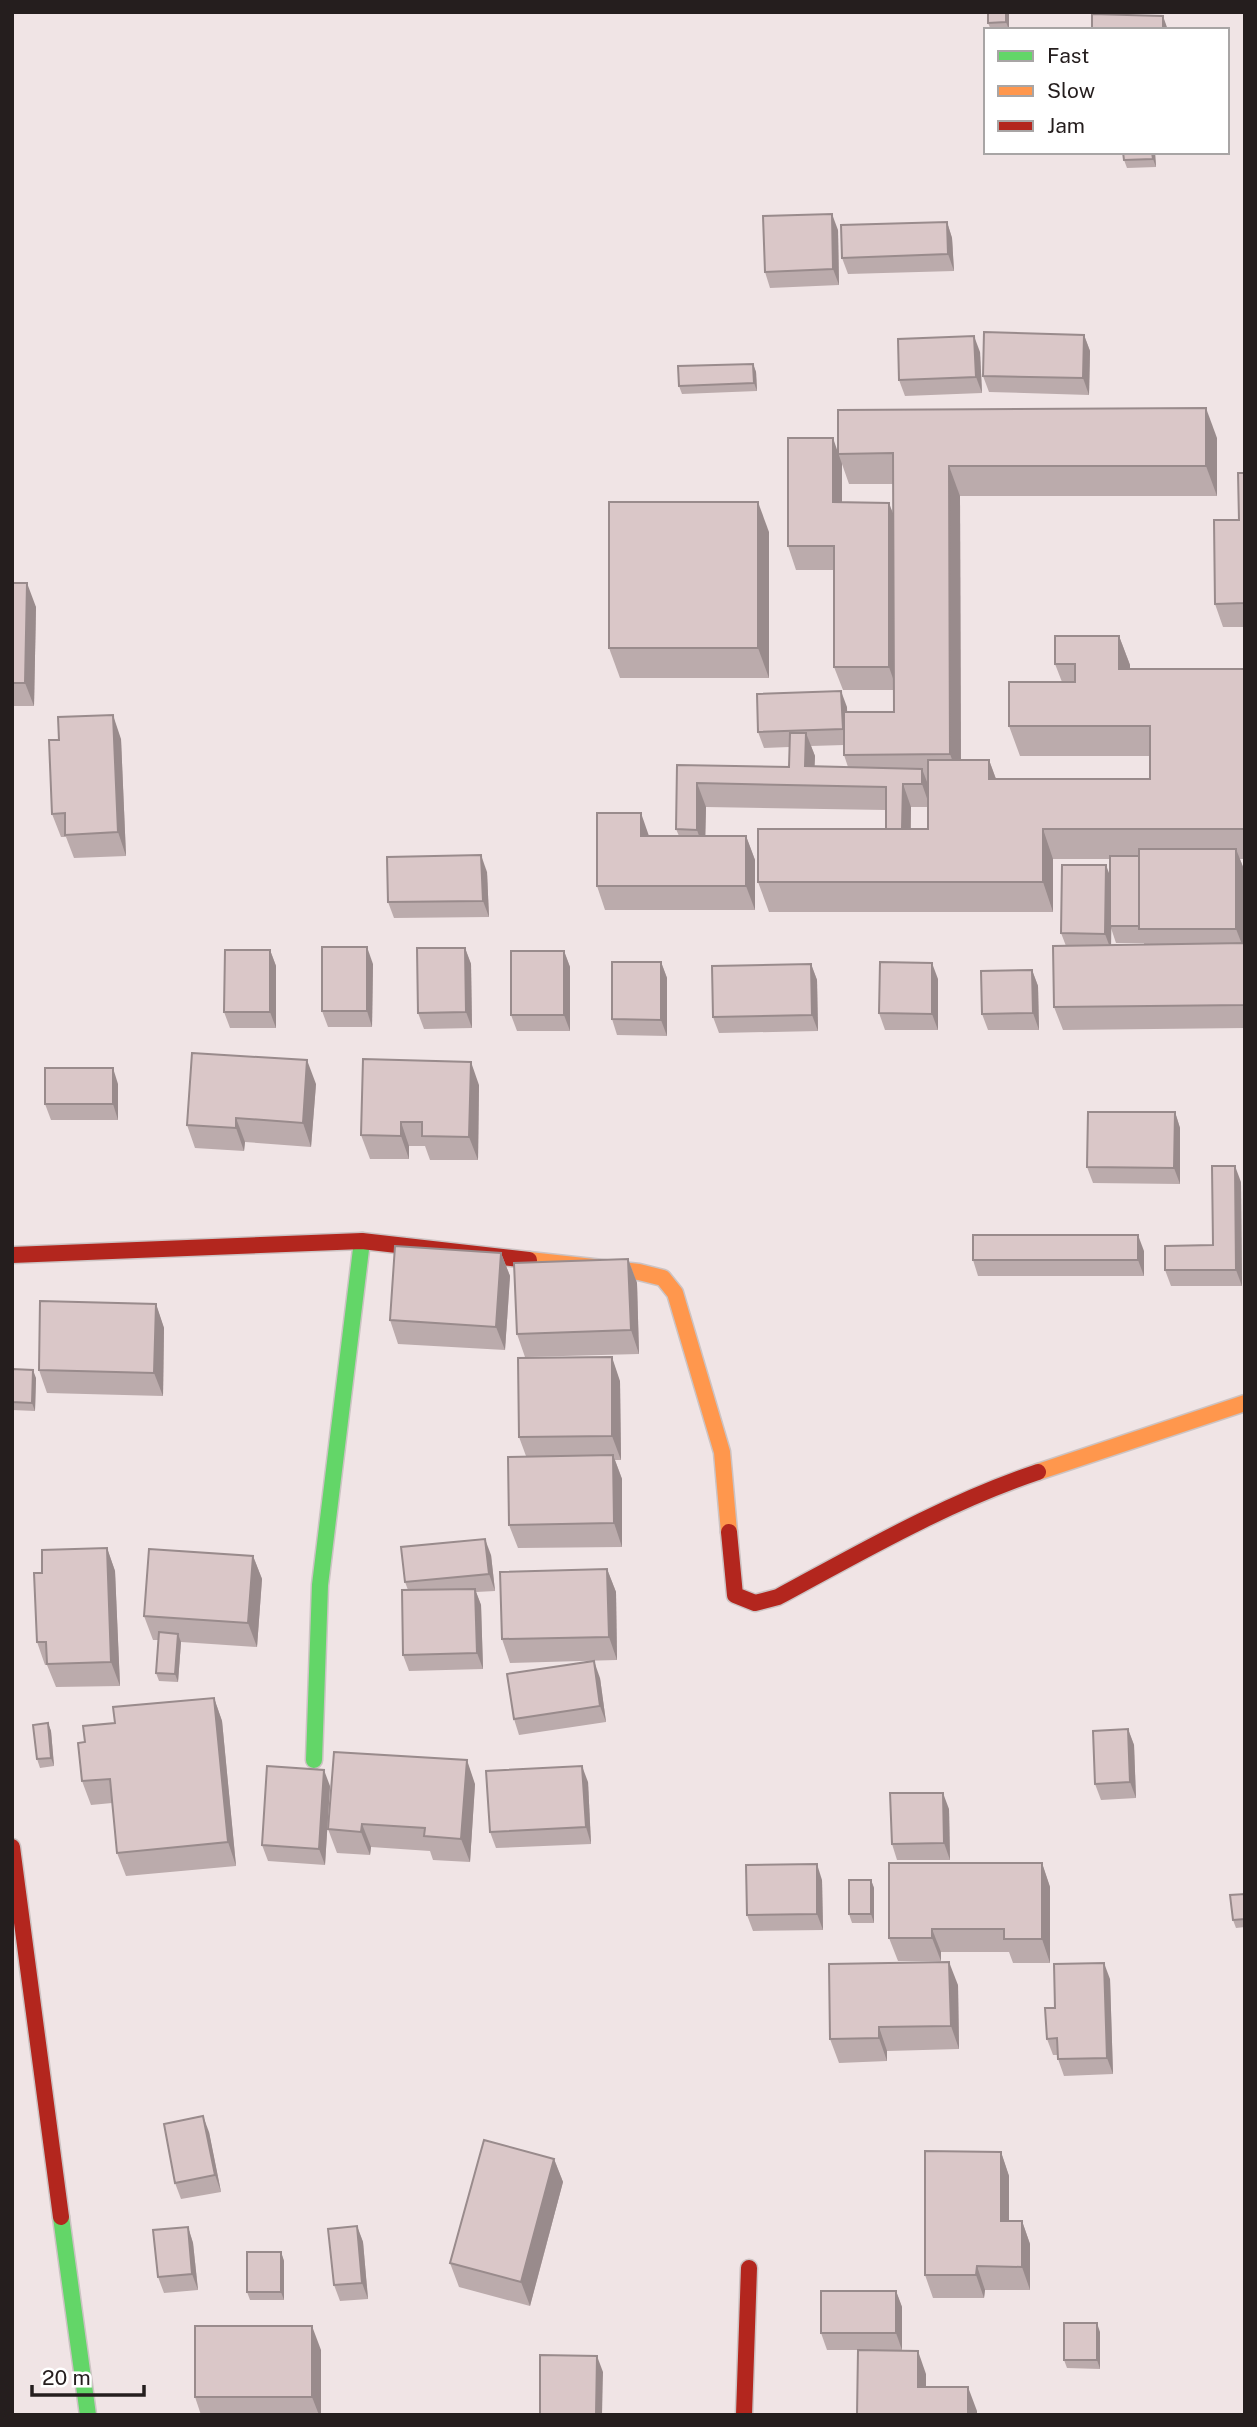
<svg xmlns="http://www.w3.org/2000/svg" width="1257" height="2427" viewBox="0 0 1257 2427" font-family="'Public Sans',sans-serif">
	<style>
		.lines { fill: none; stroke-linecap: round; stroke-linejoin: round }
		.fast-casing { stroke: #ccc3c3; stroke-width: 19 }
		.slow-casing { stroke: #ccc3c3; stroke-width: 19 }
		.jam-casing { stroke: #ccc3c3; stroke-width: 19 }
		.fast { stroke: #63d668; stroke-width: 16 }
		.slow { stroke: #ff974d; stroke-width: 16 }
		.jam { stroke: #b3261e; stroke-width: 16 }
		.wall { fill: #bbabac; fill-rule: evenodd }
		.shaded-wall { fill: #998b8c }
		.building { fill: #dac7c8; stroke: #998b8c; stroke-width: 2 }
	</style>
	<rect width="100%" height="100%" fill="#f0e4e5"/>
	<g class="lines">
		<defs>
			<g id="fast">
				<path d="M314,1760l6,-175 42,-344"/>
				<path d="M61,2217l27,198"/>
			</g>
			<g id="slow">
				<path d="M529,1260l110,12 24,6 12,15 47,159 7,80"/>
				<path d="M1038,1472l207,-69"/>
			</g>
			<g id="jam">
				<path d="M12,1255l350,-14 167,19"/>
				<path d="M729,1532l6,63 20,8 23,-6c85,-46 168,-94 260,-125"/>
				<path d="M12,1847l49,370"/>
				<path d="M744,2415l5,-147"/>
			</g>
		</defs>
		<use href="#fast" class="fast-casing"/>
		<use href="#slow" class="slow-casing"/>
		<use href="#jam" class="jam-casing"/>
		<use href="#fast" class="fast"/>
		<use href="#slow" class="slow"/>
		<use href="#jam" class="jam"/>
	</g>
	<g class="wall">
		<path d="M1009,12v18h-18l-3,-7z"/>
		<path d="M1123,152h32l1,15 -29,1 -3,-8z"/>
		<path d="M947,222l5,16 2,33 -106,3 -6,-16z"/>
		<path d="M838,230l1,55 -69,3 -5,-16z"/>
		<path d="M1084,335l6,16 -1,44 -100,-3 -6,-16z"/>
		<path d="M980,352l2,41 -77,3 -6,-16z"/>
		<path d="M753,364l3,8 1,19 -75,3 -3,-8z"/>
		<path d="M1217,438v58h-257l1,264h28l7,19h154v-23h-130l-11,-30 53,-44 -7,-18 64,-28 11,29v4h115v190h-5l5,13v156l-182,2 -9,-23 12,-61 -5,-13 49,-54v-20h-57v53h-284l-11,-30 128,-53v-19l-180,-3 -1,29h41l9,24v50h-150l-8,-24 52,-50h30l-3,-7 1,-64 112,2v-20l-25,1 -6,-16 89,-25v5h47v-22h-51l-9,-23v-97h-38l-8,-24 50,-94zM842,464l7,20h44v29l-51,-11zM844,745v10l4,12 -34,-1 1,-10 -4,-10zM911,807h17v22h-17zM1111,928l5,15h28v2h-33z"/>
		<path d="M1245,473v154h-22l-8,-23 24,-84z"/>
		<path d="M769,532v146h-149l-11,-30z"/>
		<path d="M12,583l24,24 -2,99h-22z"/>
		<path d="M121,739l5,117 -52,2 -8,-21h-5l-9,-23z"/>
		<path d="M487,872l2,45 -95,1 -6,-16z"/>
		<path d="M465,948l6,16 1,64 -48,1 -6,-16z"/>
		<path d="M270,950l6,16v62h-46l-6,-16z"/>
		<path d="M564,951l6,16v64h-53l-6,-16z"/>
		<path d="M661,962l6,16v58l-50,-1 -5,-16z"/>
		<path d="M373,964l-1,63h-44l-6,-16z"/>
		<path d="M811,964l6,16 1,51 -99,2 -6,-16z"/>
		<path d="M1032,970l6,16 1,44h-51l-6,-16z"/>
		<path d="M938,979v51h-53l-6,-17z"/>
		<path d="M118,1084v36h-67l-6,-16z"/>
		<path d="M316,1084l-5,63 -66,-5 -1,9 -49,-3 -8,-23z"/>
		<path d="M479,1085l-1,75h-48l-5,-14h-16v13h-39l-9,-24z"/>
		<path d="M1175,1112l5,16v56l-87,-1 -6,-16z"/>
		<path d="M1241,1182l1,104h-71l-6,-16 48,-25z"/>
		<path d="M1144,1251v25h-166l-5,-16z"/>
		<path d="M501,1253l9,23 -5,74 -107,-6 -8,-24z"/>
		<path d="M628,1259l9,24 2,71 -114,3 -8,-23z"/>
		<path d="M156,1304l8,24 -1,68 -116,-3 -8,-23z"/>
		<path d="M12,1369l24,9 -1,33 -23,-1z"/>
		<path d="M620,1381l1,79h-6l7,19v68l-104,1 -9,-23 17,-69 -7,-19z"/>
		<path d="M107,1548l8,23 5,115 -64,1 -9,-22h-2l-8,-23z"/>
		<path d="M491,1555l4,36 -19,1 5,13 2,64 -74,2 -6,-16 5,-65 -3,-8z"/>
		<path d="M253,1556l9,23 -5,68 -76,-5 -3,40 -19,-1 -3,-8 2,-33h-5l-9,-24z"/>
		<path d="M607,1569l9,23 1,68 -107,3 -8,-24z"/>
		<path d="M600,1678l6,44 -87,13 -5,-16z"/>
		<path d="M214,1698l8,23 14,145 -110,10 -9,-23 -5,-50 -21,2 -9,-24 3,-39 30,-19z"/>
		<path d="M48,1723l3,8 3,35 -14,2 -3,-9z"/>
		<path d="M1128,1729l6,16 2,53 -35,2 -6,-16z"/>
		<path d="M588,1782l3,62 -95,4 -6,-16z"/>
		<path d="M475,1784l-5,78 -37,-2 -3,-9 -59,-4 -1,8 -33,-2 -9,-24z"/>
		<path d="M330,1786l-5,79 -57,-4 -6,-16z"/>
		<path d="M949,1809l1,51h-53l-5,-16z"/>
		<path d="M1042,1863l8,24v76h-37l-4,-11h-68v9h-43l-9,-23z"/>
		<path d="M822,1880l1,50 -70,1 -6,-16z"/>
		<path d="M871,1880l3,8v35h-22l-3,-9z"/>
		<path d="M1245,1894v33l-9,1 -3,-8z"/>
		<path d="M1110,1979l3,95 -49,2 -6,-17v-4h-5l-6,-16 8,-31z"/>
		<path d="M958,1985l1,64 -72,2v10l-48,2 -9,-24z"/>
		<path d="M209,2132l12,60 -40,7 -6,-16z"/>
		<path d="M1001,2152l8,24v45h13l8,23v46h-45l-1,8h-51l-8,-23z"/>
		<path d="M554,2159l9,23 -33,124 -71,-19 -9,-24z"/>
		<path d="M357,2226l6,16 5,57 -28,2 -6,-16z"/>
		<path d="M188,2227l5,16 5,47 -34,3 -6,-16z"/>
		<path d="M281,2252l3,9v39h-34l-3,-8z"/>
		<path d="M896,2291l6,16v43h-75l-6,-17z"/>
		<path d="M1100,2332v37l-33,-1 -3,-8z"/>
		<path d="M321,2350v65h-120l-6,-18z"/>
	</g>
	<g class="shaded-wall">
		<path d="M1006,12h3v18l-3,-8z"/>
		<path d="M1163,16l5,14h-5z"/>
		<path d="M1152,152h3l1,15 -3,-8z"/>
		<path d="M832,214l6,16 1,55 -6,-16z"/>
		<path d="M947,222l5,16 2,33 -6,-17z"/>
		<path d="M1084,335l6,16 -1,44 -6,-17z"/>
		<path d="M974,336l6,16 2,41 -6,-16z"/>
		<path d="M753,364l3,8 1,19 -3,-8z"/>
		<path d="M1206,408l11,30v58l-11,-30z"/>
		<path d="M833,438l9,26v61l-9,-23z"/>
		<path d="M949,466l11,30 1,288 -11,-30z"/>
		<path d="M758,502l11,30v146l-11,-30z"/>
		<path d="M889,503l9,23 -1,164 -8,-23z"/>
		<path d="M27,583l9,24 -2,99 -9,-23z"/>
		<path d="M1119,636l11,29v34l-11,-30z"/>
		<path d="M841,691l6,16 1,38 -5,-16z"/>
		<path d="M113,715l8,24 5,117 -8,-24z"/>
		<path d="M806,733l9,23 -1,30 -9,-20z"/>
		<path d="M989,760l11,30 -11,-11z"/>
		<path d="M922,769l9,23 -1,15 -8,-23z"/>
		<path d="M697,783l9,24 -1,46 -8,-23z"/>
		<path d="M903,784l8,23 -1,46 -8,-23z"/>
		<path d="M641,813l8,23h-8z"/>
		<path d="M1043,829l10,30v53l-10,-30z"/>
		<path d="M746,836l9,24v50l-9,-24z"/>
		<path d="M1236,849l9,23v80l-9,-23z"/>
		<path d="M481,855l6,17 2,45 -6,-16z"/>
		<path d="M1106,865l6,16 -1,69 -6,-16z"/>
		<path d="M367,947l6,17 -1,63 -5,-16z"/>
		<path d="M465,948l6,16 1,64 -6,-16z"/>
		<path d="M270,950l6,16v62l-6,-16z"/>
		<path d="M564,951l6,16v64l-6,-16z"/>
		<path d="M661,962l6,16v58l-6,-16z"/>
		<path d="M932,963l6,16v51l-6,-16z"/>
		<path d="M811,964l6,16 1,51 -6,-16z"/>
		<path d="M1032,970l6,16 1,44 -6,-17z"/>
		<path d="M307,1060l9,24 -5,63 -8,-24z"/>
		<path d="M471,1062l8,23 -1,75 -9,-23z"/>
		<path d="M113,1068l5,16v36l-5,-16z"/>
		<path d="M1175,1112l5,16v56l-6,-16z"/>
		<path d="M236,1118l9,24 -1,9 -8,-23z"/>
		<path d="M401,1122l8,24v13l-8,-23z"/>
		<path d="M1235,1166l6,16 1,104 -6,-16z"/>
		<path d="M1138,1235l6,16v25l-6,-16z"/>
		<path d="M501,1253l9,23 -5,74 -9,-23z"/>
		<path d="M628,1259l9,24 2,71 -8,-24z"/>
		<path d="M156,1304l8,24 -1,68 -9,-23z"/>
		<path d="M612,1357l8,24 1,79 -9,-24z"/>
		<path d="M33,1370l3,8 -1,33 -3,-8z"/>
		<path d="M613,1455l9,24v68l-8,-24z"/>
		<path d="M485,1539l6,16 4,36 -6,-17z"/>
		<path d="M107,1548l8,23 5,115 -9,-24z"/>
		<path d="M253,1556l9,23 -5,68 -9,-24z"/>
		<path d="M607,1569l9,23 1,68 -8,-23z"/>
		<path d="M475,1589l6,16 2,64 -6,-16z"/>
		<path d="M178,1634l3,8 -3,40 -3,-8z"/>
		<path d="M594,1661l6,17 6,44 -6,-16z"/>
		<path d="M214,1698l8,23 14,145 -8,-24z"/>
		<path d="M48,1723l3,8 3,35 -3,-8z"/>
		<path d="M1128,1729l6,16 2,53 -6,-16z"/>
		<path d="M467,1760l8,24 -5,78 -9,-23z"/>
		<path d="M582,1766l6,16 3,62 -5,-17z"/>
		<path d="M324,1770l6,16 -5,79 -6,-16z"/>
		<path d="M943,1793l6,16 1,51 -6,-17z"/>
		<path d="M362,1824l9,23 -1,8 -9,-23z"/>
		<path d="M1042,1863l8,24v76l-8,-24z"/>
		<path d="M817,1864l5,16 1,50 -6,-16z"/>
		<path d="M871,1880l3,8v35l-3,-9z"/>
		<path d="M932,1929l9,23v9l-9,-23z"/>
		<path d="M949,1962l9,23 1,64 -8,-23z"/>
		<path d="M1104,1963l6,16 3,95 -6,-16z"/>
		<path d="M879,2027l8,24v10l-8,-23z"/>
		<path d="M203,2116l6,16 12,60 -6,-17z"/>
		<path d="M1001,2152l8,24v68l-8,-23z"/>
		<path d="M554,2159l9,23 -33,124 -9,-24z"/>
		<path d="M1022,2221l8,23v46l-8,-23z"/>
		<path d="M357,2226l6,16 5,57 -6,-16z"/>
		<path d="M188,2227l5,16 5,47 -6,-16z"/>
		<path d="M281,2252l3,9v39l-3,-8z"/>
		<path d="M977,2266l8,24 -1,8 -8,-23z"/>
		<path d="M896,2291l6,16v43l-6,-17z"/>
		<path d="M1097,2323l3,9v37l-3,-9z"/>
		<path d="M312,2326l9,24v65h-2l-7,-18z"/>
		<path d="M918,2351l8,23v37l-8,-24z"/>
		<path d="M597,2356l6,16 -1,43h-6z"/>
		<path d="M968,2387l9,24v4h-9z"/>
	</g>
	<g class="building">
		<path d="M988,12h18v10l-18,1z"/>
		<path d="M1092,14l71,2v14h-71z"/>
		<rect x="985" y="39" width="1" height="43"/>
		<path d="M1123,152h29l1,7 -29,1z"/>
		<path d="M832,214l1,55 -68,3 -2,-56z"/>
		<path d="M947,222l1,32 -106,4 -1,-33z"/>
		<path d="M984,332l100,3 -1,43 -100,-2z"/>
		<path d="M974,336l2,41 -77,3 -1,-41z"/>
		<path d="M753,364l1,19 -75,3 -1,-20z"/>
		<path d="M1206,408v58h-257l1,288 -106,1v-43h50l-1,-259 -55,1v-44z"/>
		<path d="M788,438h45v64l56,1v164h-55v-121h-46z"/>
		<path d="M1238,473h7v130l-30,1 -1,-84h25z"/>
		<rect x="609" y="502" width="149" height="146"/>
		<path d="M12,583h15l-2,100h-13z"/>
		<path d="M1055,636h64v33h126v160h-202v53h-285v-53h170v-69h61v19h161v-53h-141v-44h66v-18h-20z"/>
		<path d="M841,691l2,38 -85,3 -1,-38z"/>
		<path d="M113,715l5,117 -53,3v-22l-13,1 -3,-74h10l-1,-23z"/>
		<path d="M790,733h16l-1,33 117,3v15h-19l-1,45h-16v-42l-189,-4v47l-21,-1 1,-64 112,2z"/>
		<path d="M597,813h44v23h105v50h-149z"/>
		<rect x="1139" y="849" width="97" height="80"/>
		<path d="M481,855l2,46 -95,1 -1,-45z"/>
		<rect x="1110" y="856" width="29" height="70"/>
		<path d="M1062,865h44l-1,69 -44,-1z"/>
		<path d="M1245,943v62l-191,2 -1,-61z"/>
		<rect x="322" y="947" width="45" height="64"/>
		<path d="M417,948h48l1,64 -48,1z"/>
		<path d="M225,950h45v62h-46z"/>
		<rect x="511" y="951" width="53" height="64"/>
		<path d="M612,962h49v58l-49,-1z"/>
		<path d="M880,962l52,1v51l-53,-1z"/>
		<path d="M811,964l1,51 -99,2 -1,-51z"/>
		<path d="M1032,970l1,43 -51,1 -1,-43z"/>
		<path d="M192,1053l115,7 -4,63 -67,-5v10l-49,-3z"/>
		<path d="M363,1059l108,3 -2,75 -47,-1v-14h-21v14l-40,-1z"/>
		<rect x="45" y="1068" width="68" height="36"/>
		<path d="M1088,1112h87l-1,56 -87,-1z"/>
		<path d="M1212,1166h23l1,104h-71v-24l48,-1z"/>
		<rect x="973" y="1235" width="165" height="25"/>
		<path d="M395,1246l106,7 -5,74 -106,-7z"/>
		<path d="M628,1259l3,71 -114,4 -3,-71z"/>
		<path d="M40,1301l116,3 -2,69 -115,-3z"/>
		<path d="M612,1357v79l-93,1 -1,-79z"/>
		<path d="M12,1369l21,1 -1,33 -20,-1z"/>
		<path d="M613,1455l1,68 -105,2 -1,-68z"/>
		<path d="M485,1539l4,35 -84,8 -4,-35z"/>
		<path d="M107,1548l4,114 -64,2 -1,-22h-9l-3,-69h8v-23z"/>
		<path d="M149,1549l104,7 -5,67 -104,-7z"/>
		<path d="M607,1569l2,68 -107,2 -2,-67z"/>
		<path d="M475,1589l2,64 -74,2 -1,-65z"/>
		<path d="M159,1632l19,2 -3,40 -19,-1z"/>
		<path d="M594,1661l6,45 -86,13 -7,-45z"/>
		<path d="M214,1698l14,144 -111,11 -7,-74 -28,2 -4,-38 7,-1 -2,-16 32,-3 -2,-16z"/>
		<path d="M48,1723l3,35 -14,1 -4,-34z"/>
		<path d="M1128,1729l2,53 -35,2 -2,-53z"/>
		<path d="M334,1752l133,8 -6,79 -37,-3 1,-8 -63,-4 -1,8 -33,-3z"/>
		<path d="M267,1766l57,4 -5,79 -57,-4z"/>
		<path d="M582,1766l4,61 -96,5 -4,-61z"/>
		<path d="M890,1793h53l1,50 -52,1z"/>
		<path d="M889,1863h153v76h-38v-10h-72v9h-43z"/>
		<path d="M817,1864v50l-70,1 -1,-50z"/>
		<rect x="849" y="1880" width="22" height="34"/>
		<path d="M1245,1894v25l-12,1 -3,-25z"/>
		<path d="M949,1962l2,64 -72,1v11l-49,1 -1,-75z"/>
		<path d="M1104,1963l3,95 -49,1 -1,-21 -10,1 -2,-31h10l-1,-44z"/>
		<path d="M203,2116l12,59 -40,8 -11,-59z"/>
		<path d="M484,2140l70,19 -33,123 -71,-19z"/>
		<path d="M925,2151l76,1v69h21v46l-45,-1 -1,9h-51z"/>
		<path d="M357,2226l5,57 -28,2 -6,-56z"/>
		<path d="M188,2227l4,47 -34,3 -5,-47z"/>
		<rect x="247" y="2252" width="34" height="40"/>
		<rect x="821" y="2291" width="75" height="42"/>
		<rect x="1064" y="2323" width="33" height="37"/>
		<rect x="195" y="2326" width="117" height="71"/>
		<path d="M858,2350l60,1v36h50v28h-111z"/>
		<path d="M540,2355l57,1 -1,59h-56z"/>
	</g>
	<rect width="1257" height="2427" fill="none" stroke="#251e1e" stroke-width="28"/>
	<rect x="984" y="28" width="245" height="126" fill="#ffffff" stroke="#a8a5a5" stroke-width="2"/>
	<rect x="998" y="51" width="35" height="10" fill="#63d668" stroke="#a8a5a5" stroke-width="2"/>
	<text x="1047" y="63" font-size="21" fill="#251e1e">Fast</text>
	<rect x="998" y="86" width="35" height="10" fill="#ff974d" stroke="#a8a5a5" stroke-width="2"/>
	<text x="1047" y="98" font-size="21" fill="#251e1e">Slow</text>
	<rect x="998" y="121" width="35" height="10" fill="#b3261e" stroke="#a8a5a5" stroke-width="2"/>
	<text x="1047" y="133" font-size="21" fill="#251e1e">Jam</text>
	<path d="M32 2385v10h112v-10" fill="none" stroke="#251e1e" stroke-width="3.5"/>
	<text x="42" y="2385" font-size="21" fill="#251e1e" stroke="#ffffff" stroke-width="5" paint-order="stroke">20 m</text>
</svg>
